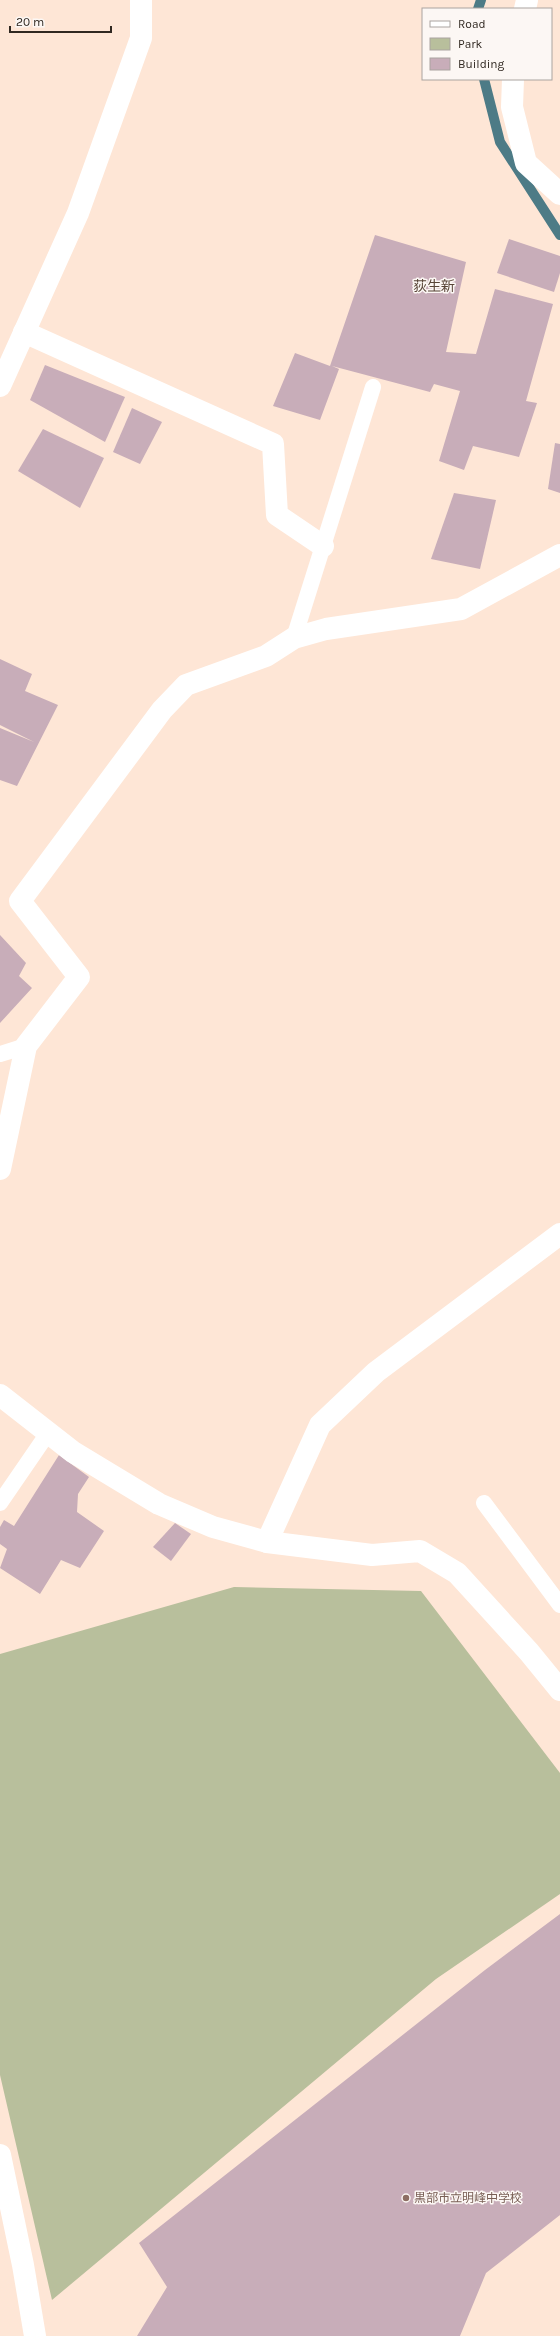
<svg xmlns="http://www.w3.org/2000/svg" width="560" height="2336" viewBox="0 0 560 2336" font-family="Karla,'Noto Sans JP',sans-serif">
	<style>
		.park { fill: #b8bf9c }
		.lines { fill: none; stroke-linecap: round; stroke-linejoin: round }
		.stream { stroke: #4d7b86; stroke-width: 10 }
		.building { fill: #c8adb9 }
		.service { stroke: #fff; stroke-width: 16 }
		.minor { stroke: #fff; stroke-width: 22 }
		.education-dot { fill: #8d6e63; stroke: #fcf7f4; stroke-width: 1.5 }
		.labels { text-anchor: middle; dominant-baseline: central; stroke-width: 3; stroke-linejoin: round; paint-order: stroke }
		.education-label { font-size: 12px; fill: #785e54; stroke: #fcf7f4; text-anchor: start }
		.quarter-label { font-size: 14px; fill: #594638; stroke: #fcf7f4 }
	</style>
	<rect width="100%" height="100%" fill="#fee6d6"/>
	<path class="park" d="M234,1587l187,4 139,182v121l-124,85 -384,321 -52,-225v-421z"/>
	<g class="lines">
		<g class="stream">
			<path d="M478,9l3,-9"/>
			<path d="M484,79l16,63 60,93"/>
		</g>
	</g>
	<g class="building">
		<path d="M375,235l91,27 -20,90 30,2 19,-65 58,15 -27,97 11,2 -18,54 -46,-11 -9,24 -25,-9 21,-70 -26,-7 -4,8 -98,-26 7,3 -19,51 -47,-14 22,-53 35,13z"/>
		<path d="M509,239l51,17v17l-6,19 -57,-19z"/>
		<path d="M45,365l80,32 -20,45 -75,-42z"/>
		<path d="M132,408l30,14 -22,42 -27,-12z"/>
		<path d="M43,429l61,29 -24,50 -62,-37z"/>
		<path d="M555,443l5,1v49l-12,-4z"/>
		<path d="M454,493l42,7 -16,69 -49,-10z"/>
		<path d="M0,659l32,15 -7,17 33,14 -41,81 -17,-6v-52l34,14 -34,-17z"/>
		<path d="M0,935l26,28 -7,13 13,12 -32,35z"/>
		<path d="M59,1455l30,22 -11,17 -1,18 27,19 -24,37 -19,-8 -21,34 -40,-26 7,-19 -7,-5v-17l4,-7 10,6z"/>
		<path d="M175,1523l16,11 -20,27 -18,-14z"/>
		<path d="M560,1914v301l-74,58 -26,63h-323l30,-49 -28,-44 346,-273z"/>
	</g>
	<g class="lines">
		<g class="service">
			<path d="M294,638l79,-251"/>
			<path d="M0,1054l26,-8"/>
			<path d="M0,1503l48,-70"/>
			<path d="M484,1503l76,102"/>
		</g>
		<g class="minor">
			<path d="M525,9l2,-9"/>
			<path d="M513,79l-1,28 14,56 34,31"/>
			<path d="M24,332l249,112 4,71 46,31"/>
			<path d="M0,386l78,-173 63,-175v-38"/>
			<path d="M0,1169l26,-123 53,-69 -59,-76 142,-191 24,-25 80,-29 28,-18 32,-9 135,-20 99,-54"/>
			<path d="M0,1395l73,57 86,52 54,23 54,15 53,-117 56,-53 184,-138"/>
			<path d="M267,1542l105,13 48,-4 37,22 72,79 31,38"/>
			<path d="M0,2155l23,110 12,71"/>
		</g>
	</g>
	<circle class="education-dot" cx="406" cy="2198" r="4"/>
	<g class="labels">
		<g class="education-label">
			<text x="414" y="2198">黒部市立明峰中学校</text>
		</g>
		<g class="quarter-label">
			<text x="434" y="286">荻生新</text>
		</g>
	</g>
	<rect x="422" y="8" width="130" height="72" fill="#fcf7f4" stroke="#aaa4a0"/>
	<rect x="430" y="21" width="20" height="6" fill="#ffffff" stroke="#aaa4a0"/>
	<text x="458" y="28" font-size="12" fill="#302821">Road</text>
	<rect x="430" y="38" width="20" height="12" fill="#b8bf9c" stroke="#aaa4a0"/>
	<text x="458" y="48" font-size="12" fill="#302821">Park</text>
	<rect x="430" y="58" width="20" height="12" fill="#c8adb9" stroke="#aaa4a0"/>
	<text x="458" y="68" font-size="12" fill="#302821">Building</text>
	<path d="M10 26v6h101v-6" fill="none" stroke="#302821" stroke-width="2"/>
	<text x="16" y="26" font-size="12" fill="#302821" stroke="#fcf7f4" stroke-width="3" paint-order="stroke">20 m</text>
</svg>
